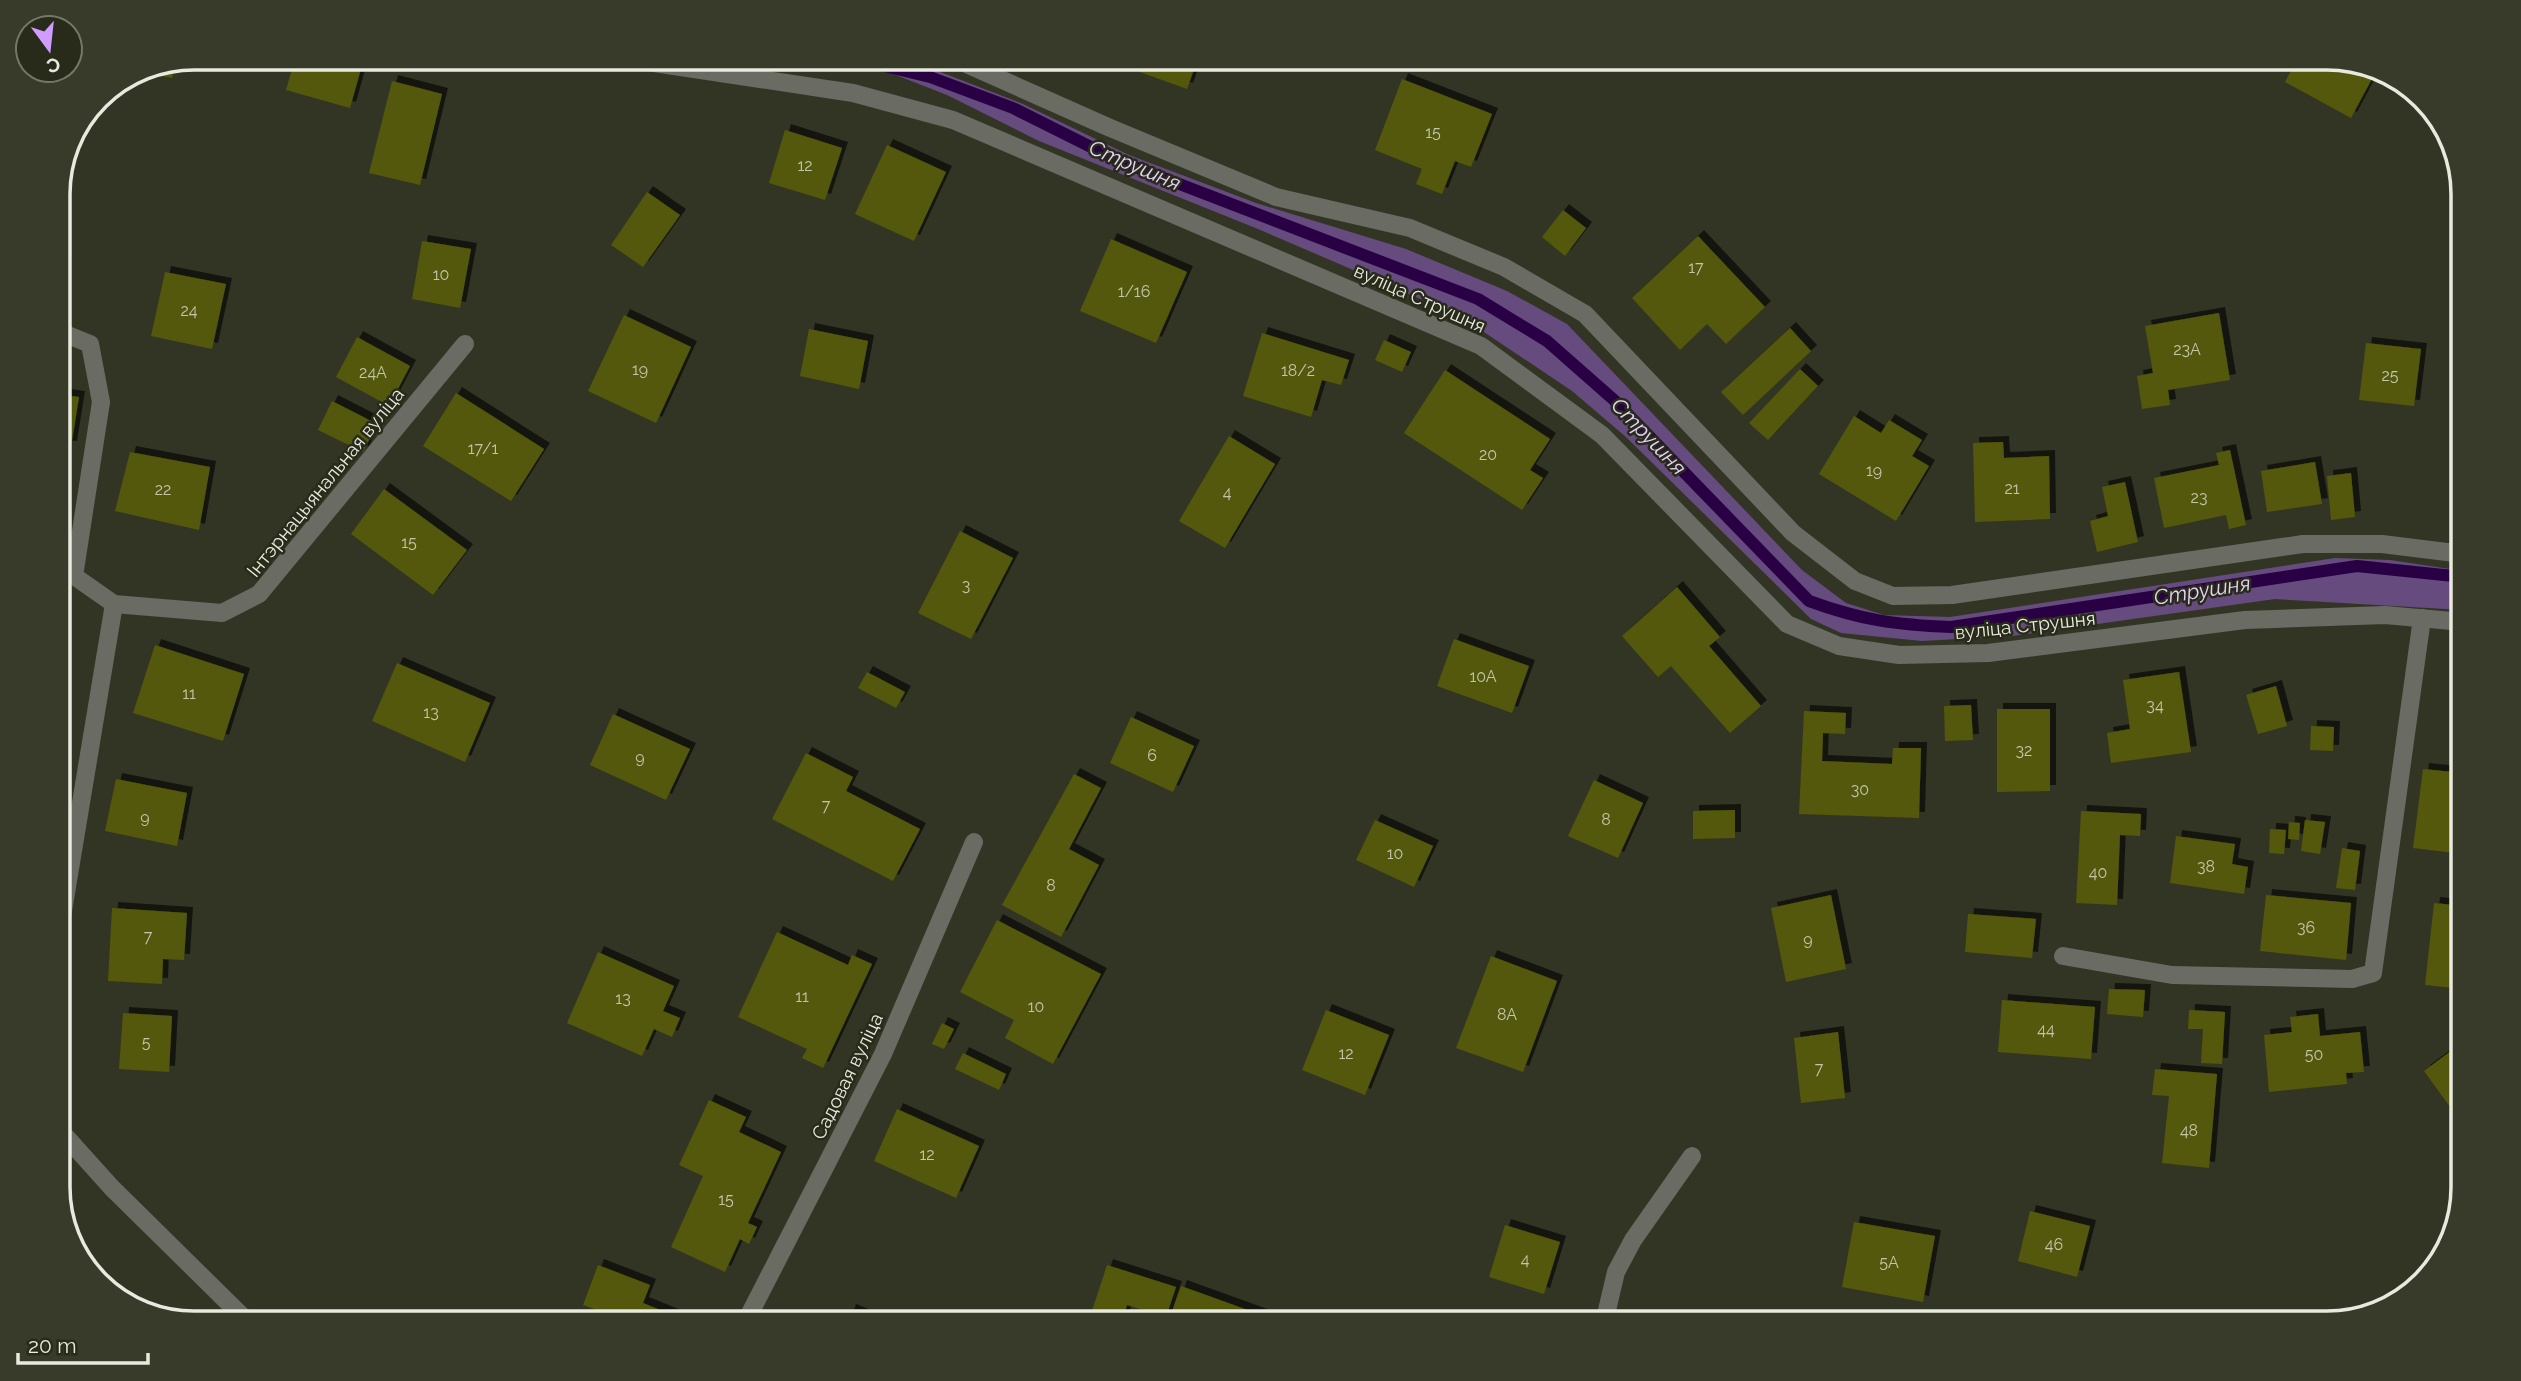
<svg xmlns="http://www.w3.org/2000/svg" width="2521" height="1381" viewBox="0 0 2521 1381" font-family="Raleway,sans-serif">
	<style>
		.green { fill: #654b7e }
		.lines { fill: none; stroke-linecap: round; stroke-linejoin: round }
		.stream { stroke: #2a0045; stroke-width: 12 }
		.building { fill: #535908; filter: url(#shadow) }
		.lane { stroke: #6a6b63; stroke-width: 18 }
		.street { stroke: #6a6b63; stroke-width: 18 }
		.labels { text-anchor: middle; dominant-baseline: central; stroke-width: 5; stroke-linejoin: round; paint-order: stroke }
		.number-label { font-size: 16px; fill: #c3c6a9 }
		.street-label { font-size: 19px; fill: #e8eadf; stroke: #292b1a }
		.water-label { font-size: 21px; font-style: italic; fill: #e6d2fc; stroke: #292b1a }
		.rim { fill: none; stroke: #e8eadf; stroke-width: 3.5 }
	</style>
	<defs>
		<filter id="shadow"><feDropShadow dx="6" dy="-6" stdDeviation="0" flood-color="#0009"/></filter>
	</defs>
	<rect width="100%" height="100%" fill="#333524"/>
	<path class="green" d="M821,58h65l44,10 93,36 106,51 127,48 150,46 101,42 60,33 235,246 44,33 38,12 66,2 385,-59 55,2 73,11v39l-188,-11 -263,37 -90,5 -81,-8 -30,-14 -185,-182 -54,-46 -112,-75 -202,-87 -219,-88 -92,-46 -69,-27z"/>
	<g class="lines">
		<path class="stream" d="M851,58l79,19 83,31 104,52 361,139 69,42 67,59 195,201c52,19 87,24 142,26l406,-61 106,11"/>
	</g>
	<g class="building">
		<path d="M295,58h69l-14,50 -64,-18z"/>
		<path d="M1101,58h97l-11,31z"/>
		<path d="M2298,58h29l33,8 15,7 -24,45 -66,-36z"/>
		<path d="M176,61l-4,17 -34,-7 4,-3z"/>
		<path d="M1402,79l90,35 -21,53 -16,-6 -13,33 -26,-10 6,-15 -47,-19z"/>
		<path d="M392,81l50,13 -22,91 -51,-12z"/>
		<path d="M785,130l57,18 -17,52 -56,-17z"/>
		<path d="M887,145l59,27 -32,69 -59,-27z"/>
		<path d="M647,192l33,23 -37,52 -32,-22z"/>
		<path d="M1563,210l23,18 -21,28 -23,-19z"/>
		<path d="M1698,236l67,71 -39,37 -19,-20 -27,26 -48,-52z"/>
		<path d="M1111,239l76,33 -31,71 -76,-32z"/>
		<path d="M422,241l49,8 -11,59 -48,-9z"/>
		<path d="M165,272l61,12 -14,65 -61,-13z"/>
		<path d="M2219,313l11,67 -62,10 2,15 -28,4 -5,-33 16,-3 -8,-47z"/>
		<path d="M624,315l67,32 -35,76 -68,-32z"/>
		<path d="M1790,328l21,23 -68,64 -22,-23z"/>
		<path d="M809,329l59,12 -9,48 -59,-13z"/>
		<path d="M1262,333l87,27 -8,25 -19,-5 -11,37 -68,-21z"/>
		<path d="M357,337l53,29 -21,40 -53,-29z"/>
		<path d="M1384,340l27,12 -9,20 -27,-12z"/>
		<path d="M2366,343l55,6 -7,57 -55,-6z"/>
		<path d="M1800,369l18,17 -50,54 -19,-17z"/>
		<path d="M1445,370l105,69 -20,31 13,8 -21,32 -118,-77z"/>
		<path d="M456,393l88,56 -33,52 -88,-55z"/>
		<path d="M58,394l21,3 -8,50 -13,-1z"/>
		<path d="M332,401l45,23 -14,28 -45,-22z"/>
		<path d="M1854,416l27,17 8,-13 33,20 -10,16 17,10 -33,55 -77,-47z"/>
		<path d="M1229,436l46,28 -50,84 -46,-27z"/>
		<path d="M2003,442l1,16 45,-2 1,63 -75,3 -2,-79z"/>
		<path d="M2230,450l16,75 -17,4 -3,-14 -62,13 -10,-50 65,-13 -3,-12z"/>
		<path d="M130,452l80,15 -11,63 -84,-19z"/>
		<path d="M2315,462l7,42 -55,8 -6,-41z"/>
		<path d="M2351,473l4,44 -24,3 -4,-44z"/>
		<path d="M2125,482l13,60 -41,10 -7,-31 18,-5 -6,-29z"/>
		<path d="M384,489l83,61 -34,45 -82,-61z"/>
		<path d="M960,531l53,27 -42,81 -53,-26z"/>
		<path d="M1677,587l43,50 -11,9 52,60 -31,27 -59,-67 -13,11 -36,-41z"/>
		<path d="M1454,639l75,27 -17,47 -75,-27z"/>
		<path d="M155,645l89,29 -21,67 -90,-28z"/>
		<path d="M397,663l93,40 -25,59 -93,-41z"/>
		<path d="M867,672l38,20 -9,16 -38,-20z"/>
		<path d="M2179,672l12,80 -80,11 -4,-30 23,-4 -7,-49z"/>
		<path d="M2276,686l11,40 -29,8 -12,-39z"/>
		<path d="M1971,705l2,35 -28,1 -1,-35z"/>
		<path d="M1997,709h53v82l-53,1z"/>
		<path d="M1804,711l42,2 -1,21 -22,-1 -1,28 70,3 1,-16h28l-2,70 -120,-4z"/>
		<path d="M613,714l77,35 -24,51 -76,-35z"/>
		<path d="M1131,717l63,29 -21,46 -63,-29z"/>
		<path d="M2311,726l23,1 -1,24 -23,-1z"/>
		<path d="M806,753l47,24 -7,14 74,38 -27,52 -121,-62z"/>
		<path d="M2423,769l40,4v81l-50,-6z"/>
		<path d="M1074,774l27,14 -32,61 30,16 -38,72 -59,-32z"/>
		<path d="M116,779l71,14 -10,53 -72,-15z"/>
		<path d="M1594,780l49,23 -25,55 -50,-22z"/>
		<path d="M1735,810v28l-42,1v-28z"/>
		<path d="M2081,811l60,3 -1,22 -20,-1 -3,70 -41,-2z"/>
		<path d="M1375,820l58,26 -19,41 -58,-27z"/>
		<path d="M2305,820l20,2 -5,32 -19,-3z"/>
		<path d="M2289,822l11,1 -1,17 -11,-1z"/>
		<path d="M2270,829l16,1 -2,24 -15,-1z"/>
		<path d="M2176,836l59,8 -3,20 16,3 -4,27 -74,-11z"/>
		<path d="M2342,848l18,3 -5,39 -19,-2z"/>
		<path d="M1831,895l15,74 -60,13 -15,-74z"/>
		<path d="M2266,895l85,8 -5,57 -86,-9z"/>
		<path d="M2434,903l29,3v83l-38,-4z"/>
		<path d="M112,908l75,5 -3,47 -21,-1 -1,25 -54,-3z"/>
		<path d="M1968,914l68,5 -4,39 -67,-6z"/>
		<path d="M997,920l104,54 -48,90 -48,-26 9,-18 -54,-28z"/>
		<path d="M777,932l71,33 4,-10 20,9 -49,104 -21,-10 5,-9 -69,-32z"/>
		<path d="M598,952l76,34 -11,25 17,7 -8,19 -18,-8 -12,27 -75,-33z"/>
		<path d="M1491,956l66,25 -34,91 -67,-24z"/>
		<path d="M2109,989l36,1 -2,27 -36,-3z"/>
		<path d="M2002,1000l93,7 -4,52 -93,-7z"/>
		<path d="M1326,1010l63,25 -24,60 -63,-25z"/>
		<path d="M2189,1010l36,2 -3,52 -21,-1 2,-34h-15z"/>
		<path d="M123,1013l49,3 -3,56 -50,-3z"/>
		<path d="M2318,1014l2,22 40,-4 4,40 -18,1 1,11 -78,8 -5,-57 28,-3 -2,-15z"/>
		<path d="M942,1023l12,6 -10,20 -12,-5z"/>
		<path d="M1838,1032l7,66 -44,5 -7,-65z"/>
		<path d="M2463,1042v61l-10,8 -29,-40z"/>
		<path d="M963,1053l43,21 -7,16 -44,-21z"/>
		<path d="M2155,1069l62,5 -8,94 -47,-5 7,-67 -17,-1z"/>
		<path d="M709,1100l37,17 -7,15 42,20 -33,71 9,4 -8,17 -9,-5 -15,33 -54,-25 32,-71 -24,-11z"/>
		<path d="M897,1109l82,37 -23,52 -82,-37z"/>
		<path d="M2030,1211l60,15 -13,51 -59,-16z"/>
		<path d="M1854,1222l81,14 -12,66 -81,-15z"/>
		<path d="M1505,1225l55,17 -16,52 -55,-17z"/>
		<path d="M598,1265l52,20 -7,18 42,17 -1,3h-92l5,-13 -14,-5z"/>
		<path d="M1107,1265l69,22 -10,30 -39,-12 -5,18h-34z"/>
		<path d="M1181,1286l86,31 -2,6h-97z"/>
		<path d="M850,1310l33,13h-38z"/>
	</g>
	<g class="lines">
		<g class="lane">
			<path d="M58,331l32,13 11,58 -27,174"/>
			<path d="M2063,956l109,19 180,4 21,-6 49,-355"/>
		</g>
		<g class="street">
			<path d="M621,58l232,35 100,27 528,226 121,89 185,189 52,22 60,9 89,-2 257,-33 140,-5 78,7"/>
			<path d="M953,58l155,69 168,70 134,31 94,39 81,47 208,219 62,48 38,15 59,-1 351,-51h79l81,10"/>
			<path d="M58,574l16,2 40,28 108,9 37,-19 206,-250"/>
			<path d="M58,941l56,-337"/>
			<path d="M58,1128l54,60 137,135"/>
			<path d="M745,1323l138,-269 91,-212"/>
			<path d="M1604,1323l12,-51 17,-32 59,-84"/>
		</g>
	</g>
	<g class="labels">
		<g class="number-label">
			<text x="1433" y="132">15</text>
			<text x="805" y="165">12</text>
			<text x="1696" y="267">17</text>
			<text x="441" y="274">10</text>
			<text x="1134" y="291">1/16</text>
			<text x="189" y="310">24</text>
			<text x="2187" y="349">23А</text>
			<text x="640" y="369">19</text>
			<text x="1298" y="370">18/2</text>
			<text x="373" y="372">24А</text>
			<text x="2390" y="375">25</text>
			<text x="483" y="448">17/1</text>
			<text x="1488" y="454">20</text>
			<text x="1874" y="470">19</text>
			<text x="2012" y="488">21</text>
			<text x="163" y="489">22</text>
			<text x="1227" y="492">4</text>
			<text x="2199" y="497">23</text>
			<text x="409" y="542">15</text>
			<text x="966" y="585">3</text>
			<text x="1483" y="676">10А</text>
			<text x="189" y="693">11</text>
			<text x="2155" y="705">34</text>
			<text x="431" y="712">13</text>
			<text x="2024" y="750">32</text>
			<text x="1152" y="755">6</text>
			<text x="640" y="757">9</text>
			<text x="1860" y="789">30</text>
			<text x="826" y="805">7</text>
			<text x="145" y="817">9</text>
			<text x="1606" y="819">8</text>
			<text x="1395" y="853">10</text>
			<text x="2206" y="866">38</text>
			<text x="2098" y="872">40</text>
			<text x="1051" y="885">8</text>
			<text x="2306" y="927">36</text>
			<text x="148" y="936">7</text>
			<text x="1808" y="939">9</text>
			<text x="802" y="996">11</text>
			<text x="623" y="998">13</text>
			<text x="1036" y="1006">10</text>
			<text x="1507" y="1014">8А</text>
			<text x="2046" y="1029">44</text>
			<text x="146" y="1042">5</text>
			<text x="1346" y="1053">12</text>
			<text x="2314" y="1054">50</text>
			<text x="1819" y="1068">7</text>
			<text x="2189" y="1130">48</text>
			<text x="927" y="1154">12</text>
			<text x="726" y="1199">15</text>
			<text x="2054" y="1244">46</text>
			<text x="1525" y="1259">4</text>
			<text x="1889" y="1262">5А</text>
		</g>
		<g class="street-label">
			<text transform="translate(1420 298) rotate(24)">вуліца Струшня</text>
			<text transform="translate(325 482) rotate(-51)">Інтэрнацыянальная вуліца</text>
			<text transform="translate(2025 625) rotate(-6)">вуліца Струшня</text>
			<text transform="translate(847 1076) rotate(-64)">Садовая вуліца</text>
		</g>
		<g class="water-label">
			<text transform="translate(1135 165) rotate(23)">Струшня</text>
			<text transform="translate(1649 436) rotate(46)">Струшня</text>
			<text transform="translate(2202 590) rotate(-9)">Струшня</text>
		</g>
	</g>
	<path d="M0 0H2521V1381H0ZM194 70H2327A124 124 0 0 1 2451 194V1187A124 124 0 0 1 2327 1311H194A124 124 0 0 1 70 1187V194A124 124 0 0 1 194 70Z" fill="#383a2a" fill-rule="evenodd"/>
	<path class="rim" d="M194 70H2327A124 124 0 0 1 2451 194V1187A124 124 0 0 1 2327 1311H194A124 124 0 0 1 70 1187V194A124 124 0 0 1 194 70Z"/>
	<g transform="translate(49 49) rotate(165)"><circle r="33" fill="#292b1a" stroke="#757769" stroke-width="2"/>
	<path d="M0-5L12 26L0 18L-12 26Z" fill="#d09dff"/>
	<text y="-10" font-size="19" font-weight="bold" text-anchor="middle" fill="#e8eadf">С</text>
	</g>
	<path d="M18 1353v10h130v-10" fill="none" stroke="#e8eadf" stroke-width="3.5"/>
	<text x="28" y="1353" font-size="21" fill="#e8eadf" stroke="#292b1a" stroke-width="5" paint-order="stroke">20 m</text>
</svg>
